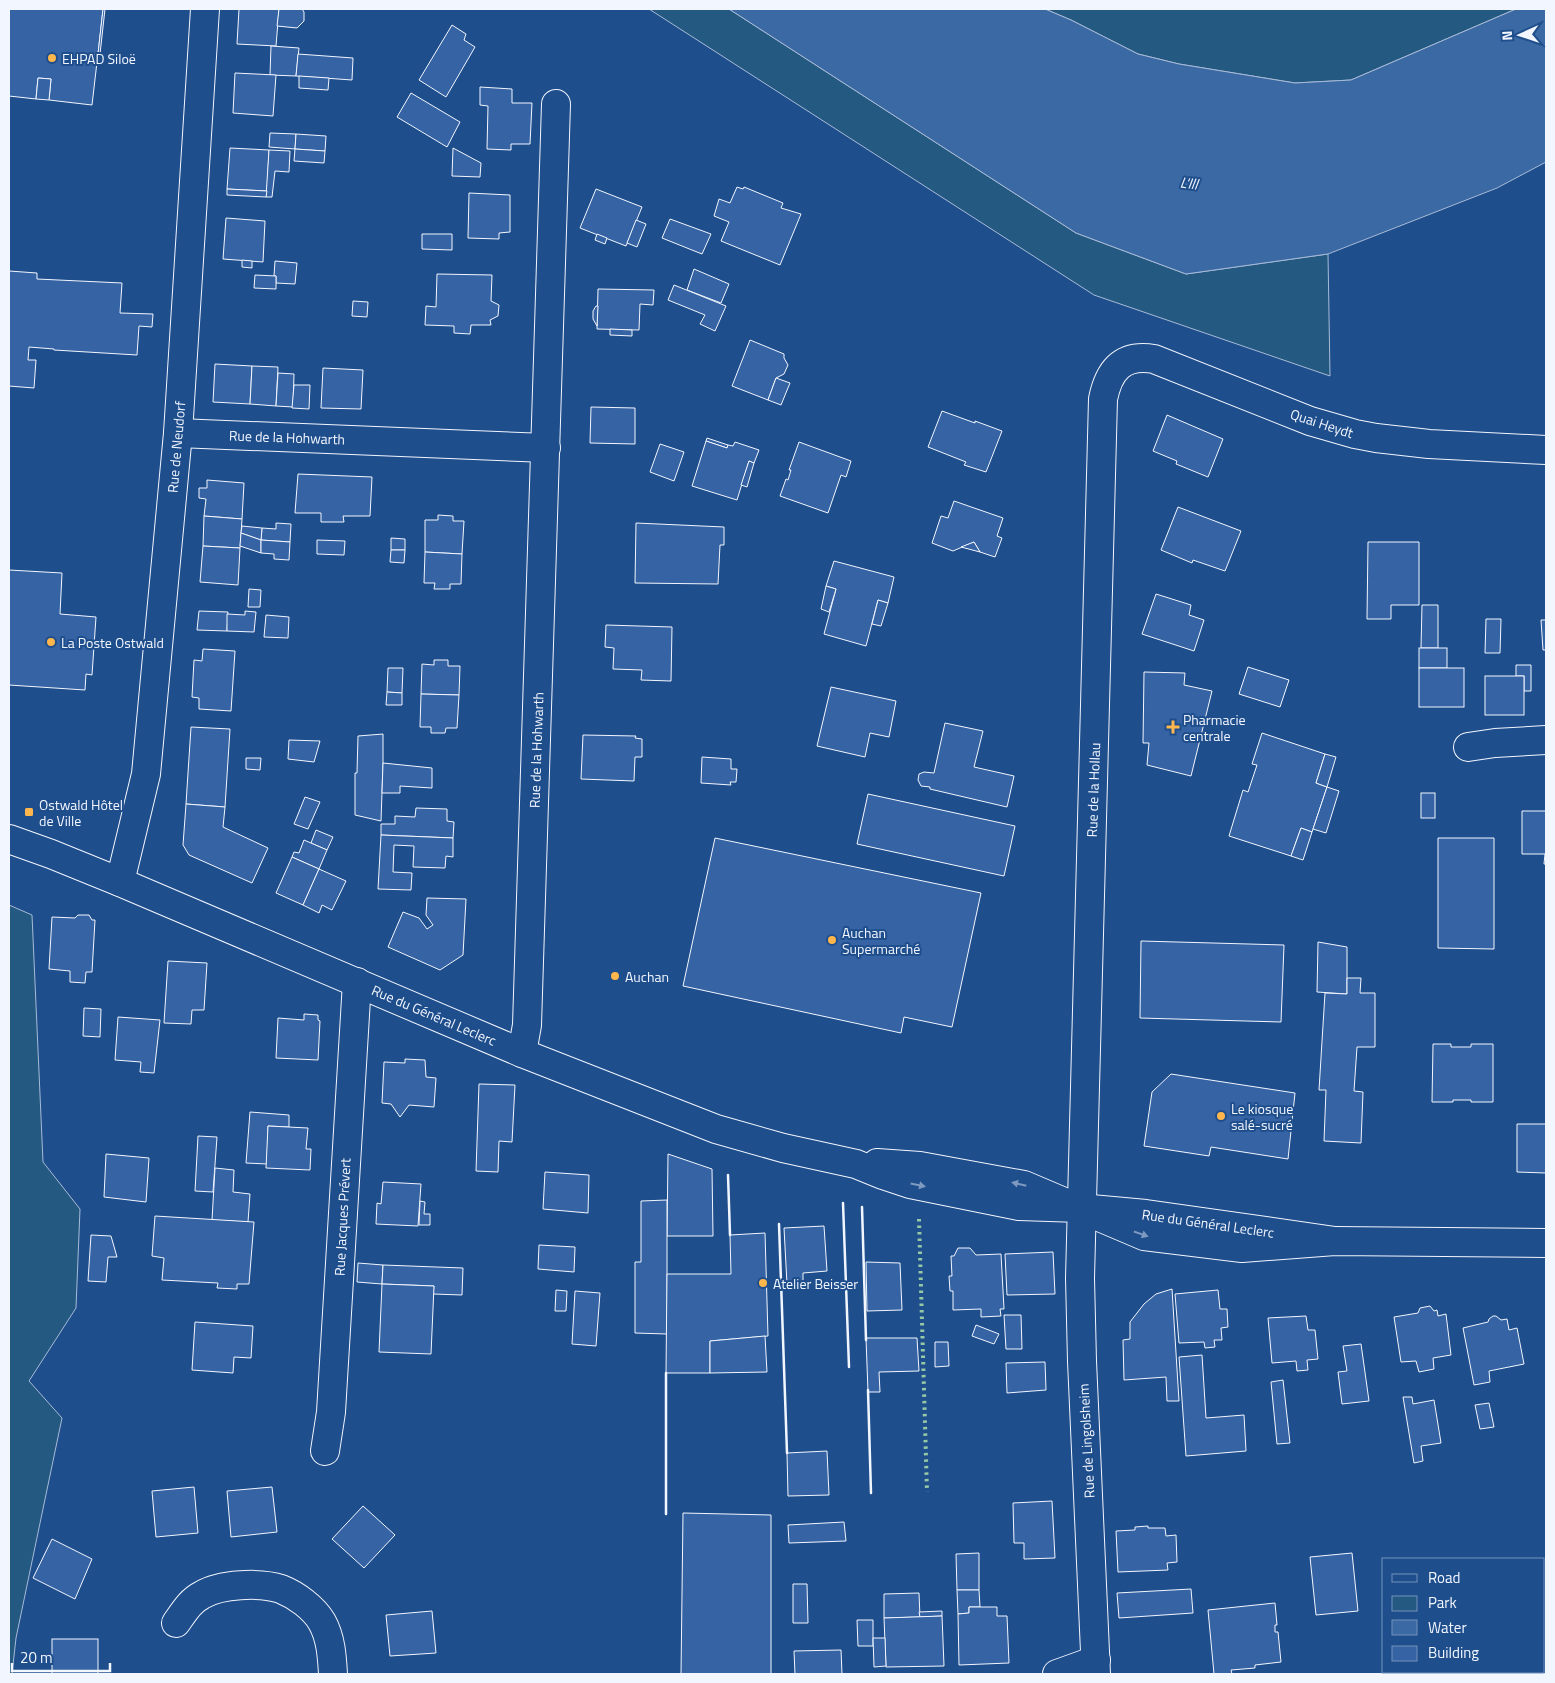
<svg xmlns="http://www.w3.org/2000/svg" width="1555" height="1683" viewBox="0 0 1555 1683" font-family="'Titillium Web',sans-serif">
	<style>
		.green { fill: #245a82; stroke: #a8bbd7 }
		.water { fill: #3b69a3; stroke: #a8bbd7 }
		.building { fill: #3563a3; stroke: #f2f6ff }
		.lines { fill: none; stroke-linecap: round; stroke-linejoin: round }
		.minor-casing { stroke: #f2f6ff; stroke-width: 30 }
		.major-casing { stroke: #f2f6ff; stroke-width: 30 }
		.minor { stroke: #1f4e8c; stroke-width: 28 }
		.major { stroke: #1f4e8c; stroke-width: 28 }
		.hedge { stroke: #97c8a6; stroke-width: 4; stroke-dasharray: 2.5 4; stroke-linecap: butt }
		.wall { stroke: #f2f6ff; stroke-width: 2.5 }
		.oneway { fill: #7e9ac0 }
		.poi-dot { fill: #ffb74d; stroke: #1f4e8c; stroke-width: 2 }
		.labels { text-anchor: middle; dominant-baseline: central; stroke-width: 4; stroke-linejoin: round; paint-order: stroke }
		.poi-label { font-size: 14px; fill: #f2f6ff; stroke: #1f4e8c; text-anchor: start }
		.street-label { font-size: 14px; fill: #f2f6ff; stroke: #1f4e8c }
		.water-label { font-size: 15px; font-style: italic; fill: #f2f6ff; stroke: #1f4e8c }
	</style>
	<rect width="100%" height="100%" fill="#1f4e8c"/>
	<g class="green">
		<path d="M649,9h80l347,224 110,41 142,-20 2,122 -236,-81z"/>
		<path d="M1045,9h471l-165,71 -56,3 -116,-19 -41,-10 -67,-34z"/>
		<path d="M9,905l23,10 11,247 37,47 -4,99 -47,73 33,37 -46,220 -4,36h-3z"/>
	</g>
	<path class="water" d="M729,9h316l26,11 67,34 41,10 116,19 56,-3 165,-71h30v153l-49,26 -169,66 -142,20 -110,-41z"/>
	<g class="building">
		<path d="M9,9h94l-5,45h-3l-1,8h3l-5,43 -43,-5 2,-21 -13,-1 -2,21 -27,-3z"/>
		<path d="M103,9h2l-5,45h-2z"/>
		<path d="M239,9h40l-3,37 -39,-2z"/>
		<path d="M279,9h23l2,3v9l-7,7 -20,-2z"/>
		<path d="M452,25l14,9 -2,6 11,7 -29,50 -27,-17z"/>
		<path d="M271,46l28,2 -3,28 -26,-1z"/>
		<path d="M298,54l55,4 -1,22 -56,-4z"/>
		<path d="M235,73l41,2 -3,41 -40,-3z"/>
		<path d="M299,76l30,2 -1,12 -29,-2z"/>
		<path d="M38,78l13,1 -2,21 -13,-1z"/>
		<path d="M480,87l32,2v14h20l-2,41h-19v6l-24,-1 1,-43 -8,-1z"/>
		<path d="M411,93l49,29 -13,25 -50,-30z"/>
		<path d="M270,133l26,1 -1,15 -26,-2z"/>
		<path d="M296,134l30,2 -1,15 -30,-2z"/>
		<path d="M230,148l39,2 -2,41 -40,-2z"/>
		<path d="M453,148l28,15 -1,14 -28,-1z"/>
		<path d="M295,149l30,2 -1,12 -30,-2z"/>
		<path d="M269,150l21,1 -1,21 -14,-1 -3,26h-6z"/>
		<path d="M737,187l6,2 1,-2 39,16 -2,5 20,6 -21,51 -59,-24 8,-19 -15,-6 5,-17 11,4z"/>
		<path d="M227,189l40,2 -1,6 -39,-2z"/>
		<path d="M596,189l46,18 -16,39 -46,-18z"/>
		<path d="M469,193l41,2v37l-11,1v6l-31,-1z"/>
		<path d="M226,218l39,3 -2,41 -40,-3z"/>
		<path d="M670,219l41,15 -9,20 -40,-16z"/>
		<path d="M636,220l10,4 -9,23 -10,-4z"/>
		<path d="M422,234h30v16l-30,-1z"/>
		<path d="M597,234l10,4 -2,6 -10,-4z"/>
		<path d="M242,260l10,1v7l-10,-1z"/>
		<path d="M275,261l22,2 -2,21 -19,-1v-7h-2z"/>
		<path d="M694,269l35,15 -8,19 -34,-13z"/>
		<path d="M9,271l28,2v6l85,4 -2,30 33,1 -1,13 -13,-1 -2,29 -83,-5v-1l-25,-2 -1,13h8l-2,28 -25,-2z"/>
		<path d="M437,274l55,1 -1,26 8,4 -1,11 -8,4 1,5h-20l-1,9 -16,-1v-7l-29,-1 1,-19 10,1z"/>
		<path d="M255,275l21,1v13l-22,-1z"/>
		<path d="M674,285l52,21 -11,25 -15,-7 5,-9 -37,-15z"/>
		<path d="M598,289l56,1 -1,15 -13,-1 -1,26 -42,-1z"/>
		<path d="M353,301l15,1 -1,15 -15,-1z"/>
		<path d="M596,306h2l-1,20 -4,-7v-8z"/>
		<path d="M610,329l22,1v6l-22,-1z"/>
		<path d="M750,340l34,14v4l4,7 -4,9 -8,4 -8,22 -36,-14z"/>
		<path d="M215,364l37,2 -2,38 -37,-2z"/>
		<path d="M252,366l26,1 -2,39 -26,-2z"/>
		<path d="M323,368l40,2 -2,39 -40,-1z"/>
		<path d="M278,373l16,1 -1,33 -17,-1z"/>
		<path d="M776,378l14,5 -9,22 -13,-5z"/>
		<path d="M294,385h16l-1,24 -17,-1z"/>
		<path d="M591,407l44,1v36l-45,-1z"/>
		<path d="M942,411l33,12v-2l27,10 -16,41 -22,-7 2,-3 -38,-15z"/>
		<path d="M1167,415l56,24 -15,38 -32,-13 1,-3 -24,-10z"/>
		<path d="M707,438l21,7 -1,3 -21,-7z"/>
		<path d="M706,441l21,7 1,-3 5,1 2,-4 24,8 -5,13 -5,-2 -12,39 -45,-14z"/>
		<path d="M799,442l52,19 -5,16 -5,-2 -13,38 -48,-17 6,-17 2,1 3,-10h-2z"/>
		<path d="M660,444l24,8 -10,29 -24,-9z"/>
		<path d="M749,461l5,2 -7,24 -6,-2z"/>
		<path d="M298,474l74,3 -2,39h-27l1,6h-23v-9h-26z"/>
		<path d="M207,480l37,3 -2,36 -38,-3 2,-17 -7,-1v-10h8z"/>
		<path d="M954,501l49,17 -6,18 5,2 -7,19 -15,-5 -6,-10 -21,9 -21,-8 9,-27 7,2z"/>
		<path d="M1178,507l63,24 -16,40 -32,-11 -1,3 -31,-13z"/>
		<path d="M438,515l15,1v5h11l-2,33 -37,-2v-32h13z"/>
		<path d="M204,516l38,3 -2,29 -37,-2z"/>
		<path d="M276,523l15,1 -1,18 -29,-2 1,-12 14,1z"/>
		<path d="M636,523l88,4v18h-4l-2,39 -83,-1z"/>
		<path d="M242,526l20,2 -1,12 -20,-7z"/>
		<path d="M241,533l20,7v13l-21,-7z"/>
		<path d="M391,538l14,1v11h-14z"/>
		<path d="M261,540l29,2 -1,18 -15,-1v-5l-13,-1z"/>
		<path d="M317,540l28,1 -1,14 -27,-1z"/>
		<path d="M974,542l6,10 -19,-5z"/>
		<path d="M1368,542h51v63h-28v14h-24z"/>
		<path d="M203,546l37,2 -2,37 -38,-3z"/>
		<path d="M391,550h14l-1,13 -14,-1z"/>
		<path d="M425,552l37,2 -1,30h-11v5h-16l1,-6h-11z"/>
		<path d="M834,561l60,16 -6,26 -10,-3 -12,46 -42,-12 12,-45 -10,-3z"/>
		<path d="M9,570l53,3 -2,41 36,3 -4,58 -6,-1 -1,16 -76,-5z"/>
		<path d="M826,586l10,3 -7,23 -8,-3z"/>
		<path d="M249,589l12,1 -1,17h-12z"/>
		<path d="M1156,594l35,11 -2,10 15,5 -10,31 -52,-17z"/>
		<path d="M878,600l10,3 -7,23 -9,-2z"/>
		<path d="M1422,605h16v43h-17z"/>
		<path d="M199,611l29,1 -1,19 -30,-1z"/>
		<path d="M245,611l11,1 -2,20 -27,-1v-17l18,1z"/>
		<path d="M266,615l23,2 -1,21 -24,-1z"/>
		<path d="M1486,619h15l-1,34h-15z"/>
		<path d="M1541,620h5v30h-3z"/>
		<path d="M606,625l66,2 -1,54 -30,-1 1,-10 -29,-1 1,-21 -9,-1z"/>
		<rect x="1419" y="648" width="28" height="20"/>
		<path d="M203,649l32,2 -4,60 -32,-2v-11l-7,-1 2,-37 8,1z"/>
		<path d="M434,660h14v6h12l-1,29 -38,-1 1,-30 12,1z"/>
		<path d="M1516,665h15v26h-7v-15h-8z"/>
		<path d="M1248,667l41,13 -9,27 -41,-13z"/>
		<path d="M388,668h15l-1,25 -15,-1z"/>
		<rect x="1419" y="668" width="45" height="39"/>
		<path d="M1144,672l41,1 -1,12 28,6 -21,85 -44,-11 2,-22h-6z"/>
		<rect x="1485" y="676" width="39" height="39"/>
		<path d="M831,687l65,14 -7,36 -19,-4 -5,24 -48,-11z"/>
		<path d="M387,692l15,1v12h-16z"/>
		<path d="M421,694l38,1 -2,33h-11l-1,5h-14v-6h-11z"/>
		<path d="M945,723l38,8 -9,36 40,9 -7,31 -77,-18v-2l-9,-1 -3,-6 1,-6 5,-2 10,1z"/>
		<path d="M191,727l39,2 -5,78 -39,-3z"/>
		<path d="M1262,733l63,21 -9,29 11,4 -15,45 -11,-4 -10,28 -62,-20 14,-46 5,2 9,-27 -5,-1z"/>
		<path d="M383,734v29l-2,58 -26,-6v-42h2l1,-37z"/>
		<path d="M583,735l53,1 -1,2 7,1v18h-7l-1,24 -53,-2z"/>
		<path d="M289,740l31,1 -6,21 -26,-3z"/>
		<path d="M1325,754l11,3 -9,30 -11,-4z"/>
		<path d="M702,757l29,2v10h6l-1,13h-6l1,3 -30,-2z"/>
		<path d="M246,758h15l-1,12 -14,-1z"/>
		<path d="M383,763l49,5v20l-32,-2v7h-18z"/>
		<path d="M1327,787l12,4 -13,42 -13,-4z"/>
		<rect x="1421" y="793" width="14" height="25"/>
		<path d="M868,794l147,32 -11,50 -147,-32z"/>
		<path d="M305,797l15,5 -12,27 -14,-5z"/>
		<path d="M186,804l39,3 -2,20 45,21 -16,35 -63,-28 -6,-10z"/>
		<path d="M416,808l31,1v12l7,1 -1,16 -72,-3v-11h14v-8l20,1z"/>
		<path d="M1522,811h24v53h-2l1,-10h-23z"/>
		<path d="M1301,828l11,4 -9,28 -12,-4z"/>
		<path d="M316,830l17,7 -6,13 -16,-7z"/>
		<path d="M381,835l72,3v19l-7,-1 -1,12 -32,-1 1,-21 -20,-1 -1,27 19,1 -1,17 -33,-1z"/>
		<path d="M715,838l266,55 -29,134 -48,-10 -3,16 -218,-47z"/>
		<path d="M1438,838h56v111l-56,-1z"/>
		<path d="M304,840l23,10 -8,19 -27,-12 2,-5 5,1z"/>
		<path d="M292,857l27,12 -16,36 -27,-12z"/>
		<path d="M319,869l27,12 -14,29 -10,-5 -3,8 -16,-8z"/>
		<path d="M427,898l39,1 -3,56 -23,15 -52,-23 15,-35 16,6 8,11 6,-4 -7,-10z"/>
		<path d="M78,915h11l3,5h3l-3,52h-6l-1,11 -15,-1v-11l-21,-2 3,-52 23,1z"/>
		<path d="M1141,941l143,4 -3,77 -141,-4z"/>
		<path d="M1318,942l29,5v47l-30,-2z"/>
		<path d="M168,961l39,2 -3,47h-12l-1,14 -27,-1z"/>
		<path d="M1347,978h14l-1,15h15v54h-18l-3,44 9,1 -2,51 -37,-2 2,-51h-7l6,-97 22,1z"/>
		<path d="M84,1008l17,1 -1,28 -17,-1z"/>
		<path d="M304,1014l14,1v5l2,1 -2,39 -42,-2 2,-40 26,2z"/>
		<path d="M118,1017l42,3 -6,53 -14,-1 1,-10 -26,-2z"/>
		<path d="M1433,1044h18v3h20v-3h22v58h-22v-2h-18v2h-21z"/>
		<path d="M405,1059l20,1 1,17 10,1 -2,29 -25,-2 -9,12 -9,-13 -9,-1 2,-41 21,1z"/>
		<path d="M1171,1074l124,19 -7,66 -77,-12 -2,9 -65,-10 8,-54z"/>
		<path d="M479,1084l36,1 -3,57 -13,-1 -1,31 -22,-1z"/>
		<path d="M250,1112l39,3v12l-21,-1 -1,38 -21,-1z"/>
		<path d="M1517,1124h29v49l-29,-1z"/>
		<path d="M268,1126l40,2 -2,21h5l-1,21 -44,-2z"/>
		<path d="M198,1136l19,1 -4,55 -18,-1z"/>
		<path d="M106,1154l43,4 -3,44 -42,-5z"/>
		<path d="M668,1154l44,15 1,67h-46z"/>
		<path d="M215,1168l19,2 -1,22 17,2 -2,28 -36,-2z"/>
		<path d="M545,1172l44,3 -1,38 -45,-4z"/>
		<path d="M383,1182l38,2 -3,42 -42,-2 1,-21 4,1z"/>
		<path d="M667,1200v134l-32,-1v-71h6v-61z"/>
		<path d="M420,1201l5,1 -1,12h6v11h-11z"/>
		<path d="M155,1216l99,6 -5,62h-12v5l-20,-1 1,-5 -56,-3 2,-22 -12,-2z"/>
		<path d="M824,1226l3,45 -24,2v11h-16l-3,-56z"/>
		<path d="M765,1233l3,103 -58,5v32h-44l1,-99h64l-1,-39z"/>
		<path d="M91,1235l20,1 6,21h-9l-2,25 -18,-1z"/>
		<path d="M539,1245l36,2 -1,25 -36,-3z"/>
		<path d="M958,1248h12l6,7 25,-1 3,55h-4l1,7 -20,1v-8l-28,1v-19h-3l-1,-15h3l-1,-20h3z"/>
		<path d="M1053,1252l2,42 -48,1 -2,-41z"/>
		<path d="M866,1262l34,1 2,47 -35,1z"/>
		<path d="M358,1263l25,2 -1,19 -25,-2z"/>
		<path d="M383,1265l80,3 -1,27 -29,-1 1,-8 -52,-2z"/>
		<path d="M382,1284l52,2 -3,68 -52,-2z"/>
		<path d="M1172,1289l7,112h-12l-1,-24 -42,3 -1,-40 7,-1v-17l14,-18 12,-10z"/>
		<path d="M556,1290l11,1 -1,20h-11z"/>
		<path d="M1218,1290l2,19h7l1,18 -7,1 1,12h-8l1,7 -10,1 -1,-6 -25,1 -4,-49z"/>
		<path d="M575,1291l25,2 -4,53 -24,-2z"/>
		<path d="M1430,1306l4,5 3,-1 1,6 8,-2 5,41 -18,3 1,11 -15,3 -3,-11 -15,1 -7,-45 24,-4 2,-5z"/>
		<path d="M1004,1315h17l1,34h-16z"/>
		<path d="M1306,1316l2,14h7l3,29 -11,1 1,10 -11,1 -1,-10 -24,2 -4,-45z"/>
		<path d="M1493,1316h3l5,4 6,-1 2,11 8,-2 7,36 -35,7 1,11 -16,3 -11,-57 25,-6 1,-3z"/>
		<path d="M195,1322l58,4 -2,32 -17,-1 -1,16 -41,-3z"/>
		<path d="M976,1325l23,9 -5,10 -22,-8z"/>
		<path d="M765,1336l2,36 -57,1v-32z"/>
		<path d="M866,1338h51l2,33 -40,1 1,20h-12z"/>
		<path d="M935,1342h13l1,24 -14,1z"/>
		<path d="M1361,1344l8,57 -27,3 -4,-32 9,-1 -4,-25z"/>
		<path d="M1202,1355l4,63 38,-3 2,36 -60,5 -7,-99z"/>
		<path d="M1045,1362l1,28 -39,3 -1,-30z"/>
		<path d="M1283,1380l7,63 -13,1 -6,-62z"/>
		<path d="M1403,1397h9l1,7 21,-4 7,43 -20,3 2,15 -9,2z"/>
		<path d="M1489,1403l5,24 -14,2 -5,-24z"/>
		<path d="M827,1451l2,44 -41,1 -1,-43z"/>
		<path d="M194,1487l4,46 -42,4 -4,-46z"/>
		<path d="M272,1487l5,45 -46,5 -4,-46z"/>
		<path d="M1052,1501l3,57 -31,1v-16h-10l-1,-40z"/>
		<path d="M363,1506l32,29 -31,33 -32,-29z"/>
		<path d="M683,1513l88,2v159h-90z"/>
		<path d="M844,1522l2,19 -57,2 -1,-18z"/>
		<path d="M1148,1526v2h17l1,8 10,-1 1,27 -10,1 1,7 -50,2 -2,-41 19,-1v-3z"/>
		<path d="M52,1539l40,20 -17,40 -42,-21z"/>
		<path d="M979,1553v37h-22l-1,-36z"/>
		<path d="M1352,1553l6,58 -42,4 -6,-58z"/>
		<path d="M793,1584h14l1,39h-15z"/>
		<path d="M1191,1589l2,24 -74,5 -2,-25z"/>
		<path d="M957,1590h22l1,17h-11v6l-11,1z"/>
		<path d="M919,1593l1,24 -36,1v-24z"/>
		<path d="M1275,1603l2,22h-2v7h3l3,30 -26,3v3l-24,2 1,4h-18l-6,-64z"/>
		<path d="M969,1607h28v9h10l2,47 -50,2 -1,-51 11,-1z"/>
		<path d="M432,1611l4,42 -46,3 -4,-41z"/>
		<path d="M942,1611v5l-22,1 -1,-5z"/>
		<path d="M942,1616l2,50 -58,1 -2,-49z"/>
		<path d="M857,1620h16v26h-15z"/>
		<path d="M873,1638h12l1,28 -12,1z"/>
		<rect x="52" y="1639" width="46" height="35"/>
		<path d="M841,1650l1,24h-47l-1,-23z"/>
	</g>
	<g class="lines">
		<defs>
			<g id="minor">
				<path d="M178,433l368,15"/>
				<path d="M1468,747l27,-4 51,-3"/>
				<path d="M120,882l26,-108 32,-341 27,-424"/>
				<path d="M522,1053l5,-28 29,-921"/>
				<path d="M325,1451l6,-39 26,-430"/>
				<path d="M176,1623c8,-11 14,-22 26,-28 18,-11 58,-13 79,-6 15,6 33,19 41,33 9,16 10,35 11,52"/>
				<path d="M1057,1674l39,-14"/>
				<path d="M1096,1674l-14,-313 -2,-83 23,-879c6,-29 19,-45 51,-40l156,62 45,13 21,4 53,6 117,6"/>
			</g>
			<g id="major">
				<path d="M9,839l42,15 69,28 402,171 194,76 67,19 73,16 27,11 27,9 109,22 61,2 66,6 189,27"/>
				<path d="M877,1163l43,3 104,19 120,51 98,12 93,-7 211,2"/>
			</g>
		</defs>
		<use href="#minor" class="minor-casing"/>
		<use href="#major" class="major-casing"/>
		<use href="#minor" class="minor"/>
		<use href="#major" class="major"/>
		<path class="hedge" d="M919,1219l8,273"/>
		<g class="wall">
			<path d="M728,1175l2,60"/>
			<path d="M843,1203l6,164"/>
			<path d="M862,1207l4,133"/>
			<path d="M779,1224l8,229"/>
			<path d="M666,1373v141"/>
			<path d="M868,1390l3,103"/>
		</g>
	</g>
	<defs><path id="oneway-solid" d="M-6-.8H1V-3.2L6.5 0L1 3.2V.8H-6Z" transform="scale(1.25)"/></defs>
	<g class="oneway">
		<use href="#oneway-solid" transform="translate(1019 1184) rotate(-167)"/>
		<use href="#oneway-solid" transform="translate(918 1185) rotate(12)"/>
		<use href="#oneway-solid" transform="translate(1141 1234) rotate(19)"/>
	</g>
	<g class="poi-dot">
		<circle cx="52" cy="58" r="5"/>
		<circle cx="51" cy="642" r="5"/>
		<path d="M1170.5 719.5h5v5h5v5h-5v5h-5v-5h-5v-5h5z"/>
		<rect x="24" y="807" width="10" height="10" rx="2.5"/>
		<circle cx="832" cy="940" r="5"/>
		<circle cx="615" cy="976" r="5"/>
		<circle cx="1221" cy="1116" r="5"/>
		<circle cx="763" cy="1283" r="5"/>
	</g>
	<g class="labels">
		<g class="poi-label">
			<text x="62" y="58">EHPAD Siloë</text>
			<text x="61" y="642">La Poste Ostwald</text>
			<text x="1183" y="719">Pharmacie<tspan x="1183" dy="16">centrale</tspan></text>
			<text x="39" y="804">Ostwald Hôtel<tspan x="39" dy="16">de Ville</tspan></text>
			<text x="842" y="932">Auchan<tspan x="842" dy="16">Supermarché</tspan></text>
			<text x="625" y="976">Auchan</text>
			<text x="1231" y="1108">Le kiosque<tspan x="1231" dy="16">salé-sucré</tspan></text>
			<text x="773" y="1283">Atelier Beisser</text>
		</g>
		<g class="street-label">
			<text transform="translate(1322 423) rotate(18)">Quai Heydt</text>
			<text transform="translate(287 437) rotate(2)">Rue de la Hohwarth</text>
			<text transform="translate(176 447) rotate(-85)">Rue de Neudorf</text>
			<text transform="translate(536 750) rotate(-88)">Rue de la Hohwarth</text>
			<text transform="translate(1093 790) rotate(-88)">Rue de la Hollau</text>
			<text transform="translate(434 1015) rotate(23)">Rue du Général Leclerc</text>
			<text transform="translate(342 1217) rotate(-87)">Rue Jacques Prévert</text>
			<text transform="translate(1208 1223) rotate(8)">Rue du Général Leclerc</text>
			<text transform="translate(1086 1441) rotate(-93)">Rue de Lingolsheim</text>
		</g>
		<g class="water-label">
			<text transform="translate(1189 183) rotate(8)">L'Ill</text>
		</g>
	</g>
	<rect width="1555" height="1683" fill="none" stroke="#f2f6ff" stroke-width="20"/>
	<rect x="1382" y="1558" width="162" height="115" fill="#1f4e8c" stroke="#7391ba"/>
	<rect x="1392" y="1574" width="25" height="8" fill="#1f4e8c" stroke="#7391ba"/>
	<text x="1428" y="1583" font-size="15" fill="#f2f6ff">Road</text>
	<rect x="1392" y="1596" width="25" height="15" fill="#245a82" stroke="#7391ba"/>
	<text x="1428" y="1608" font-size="15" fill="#f2f6ff">Park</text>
	<rect x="1392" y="1620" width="25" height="15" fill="#3b69a3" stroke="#7391ba"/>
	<text x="1428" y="1633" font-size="15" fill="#f2f6ff">Water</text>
	<rect x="1392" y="1646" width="25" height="15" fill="#3563a3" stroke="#7391ba"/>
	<text x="1428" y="1658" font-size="15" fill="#f2f6ff">Building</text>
	<g transform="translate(1520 35) rotate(267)" stroke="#1f4e8c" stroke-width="4" paint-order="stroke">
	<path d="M0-4L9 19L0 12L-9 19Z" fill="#f2f6ff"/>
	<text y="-8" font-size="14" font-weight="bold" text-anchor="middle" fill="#f2f6ff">N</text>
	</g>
	<path d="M12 1663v8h98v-8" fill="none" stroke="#f2f6ff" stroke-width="2.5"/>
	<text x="20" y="1663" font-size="15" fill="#f2f6ff" stroke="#1f4e8c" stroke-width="4" paint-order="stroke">20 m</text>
</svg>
